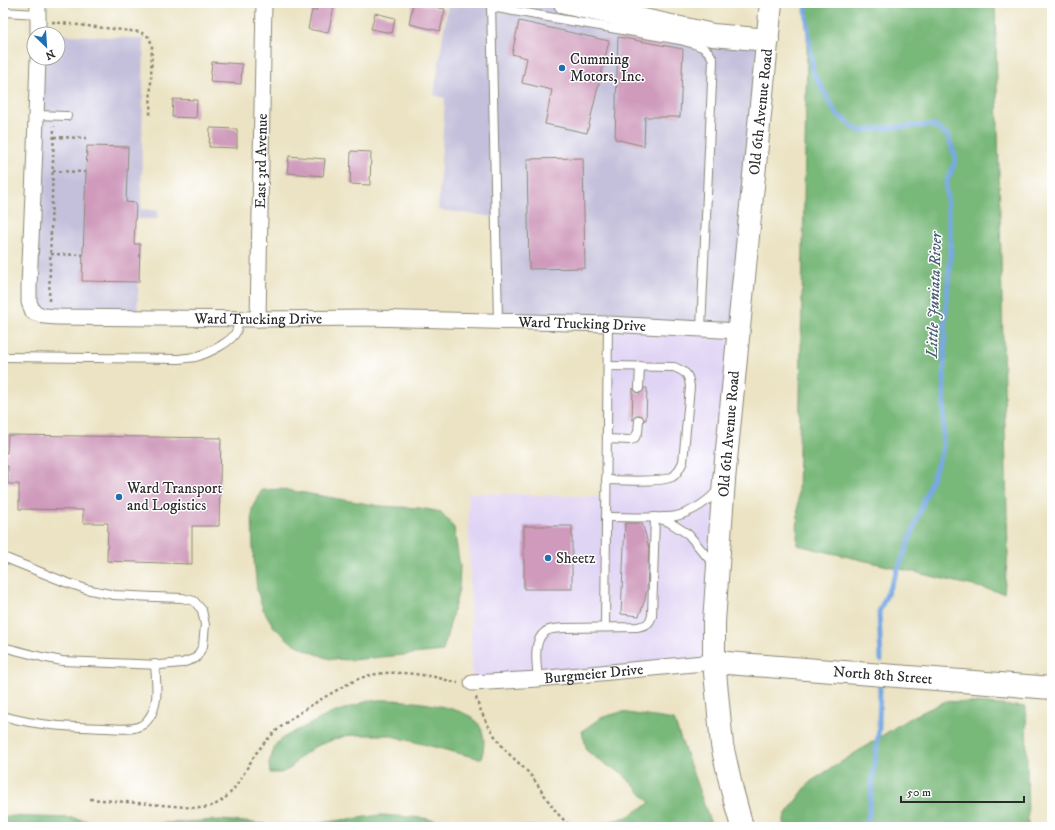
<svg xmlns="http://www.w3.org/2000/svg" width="1055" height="830" viewBox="0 0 1055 830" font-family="'IM FELL DW Pica',serif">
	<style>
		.built { fill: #e0d4f4 }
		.industrial { fill: #c4c0db }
		.forest { fill: #78b879; stroke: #527252 }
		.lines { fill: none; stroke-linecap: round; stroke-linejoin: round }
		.stream { stroke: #78a9e3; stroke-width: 5 }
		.building { fill: #cf9abb }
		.service-casing { stroke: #8b8777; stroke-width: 10 }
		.minor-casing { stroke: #8b8777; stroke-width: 17 }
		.secondary-casing { stroke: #8b8777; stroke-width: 24 }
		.primary-casing { stroke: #8b8777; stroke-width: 24 }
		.path { stroke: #8b8777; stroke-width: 2.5; stroke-dasharray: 3 3; stroke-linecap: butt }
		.service { stroke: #fff; stroke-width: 8 }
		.minor { stroke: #fff; stroke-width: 15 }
		.secondary { stroke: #fff; stroke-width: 22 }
		.primary { stroke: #fff; stroke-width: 22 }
		.poi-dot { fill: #1f6fb2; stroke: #fff; stroke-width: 1.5 }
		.labels { text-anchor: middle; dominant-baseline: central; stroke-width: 3; stroke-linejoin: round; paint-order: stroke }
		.poi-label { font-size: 15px; fill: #2b2b2b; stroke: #fff; text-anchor: start }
		.street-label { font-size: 15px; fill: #2b2b2b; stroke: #fff }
		.water-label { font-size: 16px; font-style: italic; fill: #4a5d75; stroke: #fff }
	</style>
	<rect width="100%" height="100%" fill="#fff"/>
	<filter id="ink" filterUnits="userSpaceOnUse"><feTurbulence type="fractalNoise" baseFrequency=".025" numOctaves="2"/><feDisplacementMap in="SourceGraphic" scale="8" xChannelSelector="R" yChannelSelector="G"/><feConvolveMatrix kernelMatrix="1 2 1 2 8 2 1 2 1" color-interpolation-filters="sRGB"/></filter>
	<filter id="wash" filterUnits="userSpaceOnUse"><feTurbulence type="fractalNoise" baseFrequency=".012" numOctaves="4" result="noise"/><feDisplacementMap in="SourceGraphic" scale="16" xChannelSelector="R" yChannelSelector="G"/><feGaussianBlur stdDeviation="0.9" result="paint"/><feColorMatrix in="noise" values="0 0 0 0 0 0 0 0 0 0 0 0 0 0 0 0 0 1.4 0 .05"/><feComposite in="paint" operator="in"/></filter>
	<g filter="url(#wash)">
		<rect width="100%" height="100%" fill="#ebe3c3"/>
		<path class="built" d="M608,324l131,7 -30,336 -237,16 -4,-190 137,4z"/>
		<g class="industrial">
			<path d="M448,3h97l220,43 -26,285 -241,-10 -2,-104 -58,-7 7,-112 -11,-3z"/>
			<path d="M58,34l86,5 -3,170 16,1 1,9h-23l-1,24 6,1 -3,74 -104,-6 5,-254h20z"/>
		</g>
		<g class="forest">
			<path d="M808,3h187l13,551 -4,39 -207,-48z"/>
			<path d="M281,489l99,17 40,2 21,4 13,16 6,39 -1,22 -16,62 -91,9 -22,-1 -19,-7 -20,-10 -17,-15 -11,-18 -6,-19 -4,-41 -1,-41 10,-18z"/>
			<path d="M378,700c21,-1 84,5 98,21 10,11 9,25 5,38l-93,-24h-32l-11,1 -21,7 -10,4 -17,13 -6,8 -10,5h-11l-1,-10 7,-19 8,-7 46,-23 38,-13z"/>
			<path d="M946,701l80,6 2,120h-245l2,-12 25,-33 98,-63z"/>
			<path d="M621,712l53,8 38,107h-126l41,-10 23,-14 -28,-30 -19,-10 -16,-12 -5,-20 18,-13z"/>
			<path d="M381,815l42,3 42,8 77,1h-539v-11l70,2 41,8 107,-6 55,5 43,-2z"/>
		</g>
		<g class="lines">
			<g class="stream">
				<path d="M807,3l-1,7 7,62 23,41 23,18 37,-4 37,-2 15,11 8,23 -10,25 5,64 -6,73 -2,128 -39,106 -25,57 2,48"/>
				<path d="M867,827l12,-99 1,-40"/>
			</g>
		</g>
		<g id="blocks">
			<g class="building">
				<path d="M318,3h17l-7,30 -20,-4 4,-19 4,1z"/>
				<path d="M413,3l32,6 -5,22 -31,-7z"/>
				<path d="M375,13l20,5 -3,15 -21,-4z"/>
				<path d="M519,21l90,20 -22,92 -42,-9 7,-34 -30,-7 5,-25 -15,-4z"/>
				<path d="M618,37l65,12 -3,68h-35l-1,29 -29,-7z"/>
				<path d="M212,62l30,2 -1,20 -31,-2z"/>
				<path d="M173,99l24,1 -1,18 -24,-1z"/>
				<path d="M210,128l27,1v19l-28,-1z"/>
				<path d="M87,146l41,1 -2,55 10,1 -2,41h6l-1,38 -57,-1z"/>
				<path d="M351,151l20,1 -1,33 -20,-1z"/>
				<path d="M289,156l36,3 -2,17 -36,-3z"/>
				<path d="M583,158l2,110 -56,1 -2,-110z"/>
				<path d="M633,388l3,4 3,1 4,-2 1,-3h3l-1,32h-2l-2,-4 -3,-1h-3l-3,5h-1z"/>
				<path d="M8,435l213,3 -2,88h-27v38l-85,-3 1,-38h-25v-13l-64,-1v-25h-11v-18h-5v-13h4z"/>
				<path d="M625,523h17l4,13 3,13 -2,39 -2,12 -6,16 -18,-2z"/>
				<rect x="524" y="526" width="48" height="63"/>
			</g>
		</g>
	</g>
	<g filter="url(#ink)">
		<use href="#blocks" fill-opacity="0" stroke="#8b8777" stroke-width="1"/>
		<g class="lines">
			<defs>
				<g id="service">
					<path d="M491,3l7,318"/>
					<path d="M491,7l189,33c13,4 28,5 33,20l-12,269"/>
					<path d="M3,12l35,2"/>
					<path d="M36,115l31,1"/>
					<path d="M3,357l176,2c6,-1 11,-1 16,-2 12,-3 40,-16 42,-28 1,-3 0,-7 0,-10"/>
					<path d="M639,388l1,-22"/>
					<path d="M607,439l23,1 4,-1 4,-7 1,-12"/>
					<path d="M606,480c16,0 53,3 66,-3 6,-3 8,-10 11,-15l7,-75c-1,-13 -4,-15 -16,-20l-66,-1"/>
					<path d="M606,517c19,0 39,1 58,0 4,0 9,0 12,-1 16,-4 34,-15 43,-28"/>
					<path d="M660,519l9,3 19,12 26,31"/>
					<path d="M3,557l62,25 21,7 28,6 40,2 28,1 12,3 8,9 3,15 -2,21 -7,12 -14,5 -22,2 -98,-4 -20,-4 -39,-10"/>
					<path d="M605,627l3,-303"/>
					<path d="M538,679c-1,-13 -6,-38 7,-47 5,-4 12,-3 19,-4l73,-1c9,-2 12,-2 15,-11l3,-99"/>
					<path d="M3,716c34,10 68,11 103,12 11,0 24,3 34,-2 3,-1 7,-5 9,-8 11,-15 7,-36 6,-54"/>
				</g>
				<g id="minor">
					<path d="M38,34v-31"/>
					<path id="s1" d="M38,58l-3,89 -6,139v16l4,10 11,4 13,1 201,2 111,-1 239,6 131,7"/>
					<path id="s2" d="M258,319l6,-316"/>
					<path id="s3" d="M472,683l66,-4 176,-17"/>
				</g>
				<path id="secondary" d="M714,662l8,83 10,45 10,37"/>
				<g id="primary">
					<path d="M565,3l148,32 55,5"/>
					<path id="s4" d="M771,3l-47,477 -10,142v40l338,26"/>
				</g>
			</defs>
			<use href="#service" class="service-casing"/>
			<use href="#minor" class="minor-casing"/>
			<use href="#secondary" class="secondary-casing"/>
			<use href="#primary" class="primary-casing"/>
			<g class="path">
				<path d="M52,22l88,10 9,5 3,8 -2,70"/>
				<path d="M54,137l33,1"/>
				<path d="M53,171l33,1"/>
				<path d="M51,254l32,1"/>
				<path d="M49,301l5,-175"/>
				<path d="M476,697c6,21 18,40 32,56 8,8 17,15 24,24 14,18 21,36 40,50"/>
				<path d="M90,799l106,9c5,0 11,0 15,-2 23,-7 33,-36 46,-54 19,-26 46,-42 73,-58 13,-7 26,-16 41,-19 18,-4 39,-2 58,1 9,1 19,5 29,7"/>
			</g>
			<use href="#service" class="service"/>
			<use href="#minor" class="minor"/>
			<use href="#secondary" class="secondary"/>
			<use href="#primary" class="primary"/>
		</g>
	</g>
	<g class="poi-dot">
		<circle cx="562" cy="68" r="4"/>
		<circle cx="119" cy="497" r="4"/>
		<circle cx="548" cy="558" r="4"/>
	</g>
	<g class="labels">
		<g class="poi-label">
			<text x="570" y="59">Cumming<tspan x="570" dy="17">Motors, Inc.</tspan></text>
			<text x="127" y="488">Ward Transport<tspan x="127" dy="17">and Logistics</tspan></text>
			<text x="556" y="558">Sheetz</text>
		</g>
		<g class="street-label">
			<text transform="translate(761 112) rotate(-84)">Old 6th Avenue Road</text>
			<text stroke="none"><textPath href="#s2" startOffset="158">East 3rd Avenue</textPath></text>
			<text stroke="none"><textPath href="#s1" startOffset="481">Ward Trucking Drive</textPath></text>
			<text stroke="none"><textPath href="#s1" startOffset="805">Ward Trucking Drive</textPath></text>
			<text transform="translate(729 434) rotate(-85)">Old 6th Avenue Road</text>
			<text stroke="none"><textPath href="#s3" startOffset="122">Burgmeier Drive</textPath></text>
			<text stroke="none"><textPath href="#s4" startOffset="831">North 8th Street</textPath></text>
		</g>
		<g class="water-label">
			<text transform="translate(934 295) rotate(-88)">Little Juniata River</text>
		</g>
	</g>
	<rect width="1055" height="830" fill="none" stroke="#fff" stroke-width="16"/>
	<g transform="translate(46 46) rotate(155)"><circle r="19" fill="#ffffff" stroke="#aaaaaa"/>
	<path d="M0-3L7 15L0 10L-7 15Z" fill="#1f6fb2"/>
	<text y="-6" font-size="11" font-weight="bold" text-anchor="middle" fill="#2b2b2b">N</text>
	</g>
	<path d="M901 796v6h123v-6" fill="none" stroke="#2b2b2b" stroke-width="2"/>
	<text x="907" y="796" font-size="12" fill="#2b2b2b" stroke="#ffffff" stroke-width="3" paint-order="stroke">50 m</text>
</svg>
